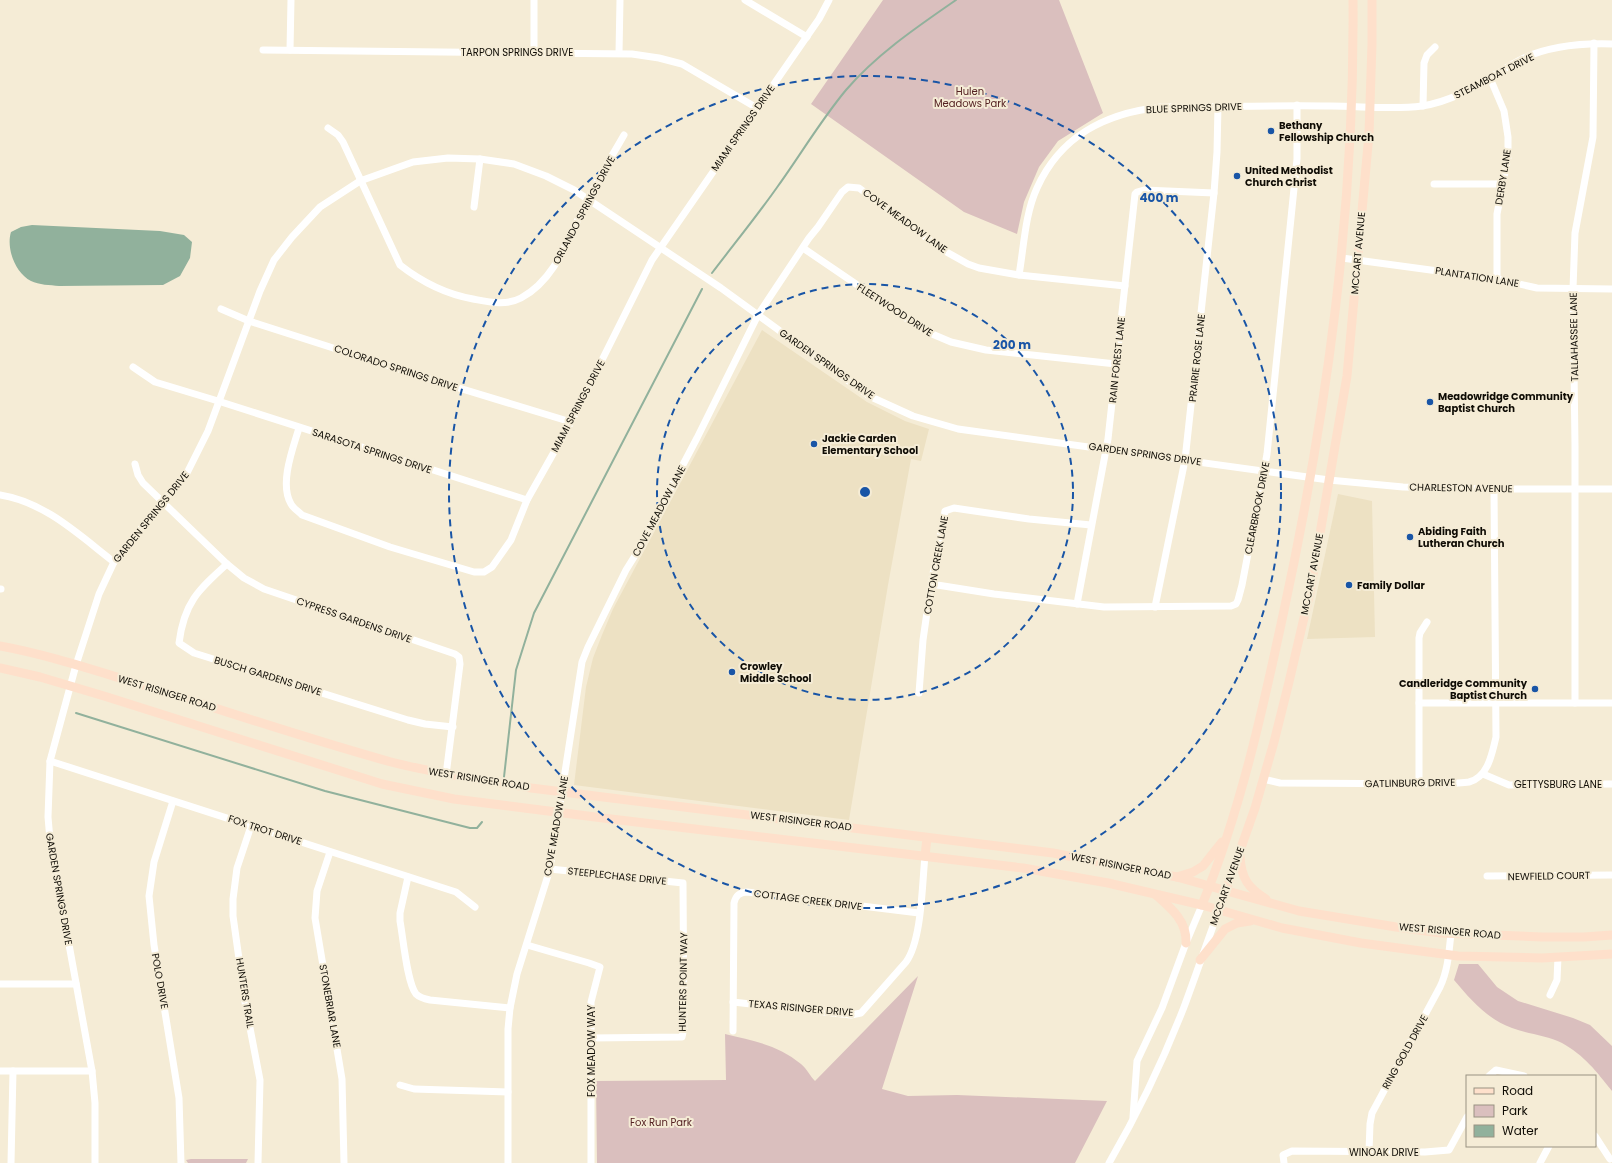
<svg xmlns="http://www.w3.org/2000/svg" width="1612" height="1163" viewBox="0 0 1612 1163" font-family="Poppins,sans-serif">
	<style>
		.built { fill: #ede1c3 }
		.green { fill: #dabfbe }
		.water { fill: #91b19c }
		.lines { fill: none; stroke-linecap: round; stroke-linejoin: round }
		.stream { stroke: #91b19c; stroke-width: 2 }
		.minor { stroke: #fff; stroke-width: 7 }
		.major { stroke: #fee0cb; stroke-width: 9 }
		.ring { fill: none; stroke: #1955a6; stroke-width: 2; stroke-dasharray: 7 5 }
		.poi-dot { fill: #1955a6; stroke: #f5ecd6; stroke-width: 1.5 }
		.labels { text-anchor: middle; dominant-baseline: central; stroke-width: 4; stroke-linejoin: round; paint-order: stroke }
		.street-label { font-size: 10px; fill: #0f0c05; stroke: #f5ecd6 }
		.park-label { font-size: 10px; fill: #542122; stroke: #f5ecd6 }
		.poi-label { font-size: 10px; font-weight: bold; fill: #0f0c05; stroke: #f5ecd6; text-anchor: start }
		.centre { fill: #1955a6; stroke: #f5ecd6; stroke-width: 2 }
		.ring-label { font-size: 12px; text-anchor: middle; font-weight: bold; fill: #1955a6; stroke: #f5ecd6; stroke-width: 4; stroke-linejoin: round; paint-order: stroke }
	</style>
	<rect width="100%" height="100%" fill="#f5ecd6"/>
	<g class="built">
		<path d="M762,330l105,72 38,19 24,8 -8,32 -10,-2 -23,126 -39,235 -275,-35 12,-98 7,-29 9,-23 11,-26z"/>
		<path d="M1338,494l34,7 3,136 -68,2z"/>
	</g>
	<g class="green">
		<path d="M883,0h176l44,113 -45,28 -19,26 -15,35 -7,32 -53,-22 -153,-108z"/>
		<path d="M1459,964h19l19,23 21,14 55,17 17,7 22,21v45c-16,-20 -27,-35 -50,-48 -15,-8 -34,-9 -50,-15 -25,-9 -41,-28 -58,-48z"/>
		<path d="M918,976l-36,113 26,7 49,-1 150,6 -32,62h-478l-1,-82 130,-1 -1,-46c29,7 53,11 76,30 6,5 9,12 14,17z"/>
		<path d="M191,1159h57l-2,4h-58l-2,-3z"/>
	</g>
	<path class="water" d="M32,225l128,6 24,4 8,7 -2,16 -10,18 -17,9 -104,1c-9,-1 -20,-1 -28,-5 -16,-8 -25,-33 -20,-49l10,-5z"/>
	<g class="lines">
		<g class="stream">
			<path d="M712,273c22,-29 45,-57 66,-87 23,-32 43,-66 68,-96 31,-36 71,-63 110,-90"/>
			<path d="M76,713l249,78 145,37h7l5,-6"/>
			<path d="M504,777l12,-107 18,-57 168,-324"/>
		</g>
		<g class="minor">
			<path d="M745,0l62,37"/>
			<path d="M263,50l369,4 27,4 23,6 75,44"/>
			<path d="M290,50l1,-50"/>
			<path d="M534,52v-52"/>
			<path d="M619,53l1,-53"/>
			<path d="M1490,78l14,33 4,26v20l-11,57v65"/>
			<path d="M1423,106l1,-43 3,-8 8,-8"/>
			<path d="M328,128l10,7 5,7 57,123c23,18 45,29 73,34 16,3 33,7 48,-1 37,-20 48,-64 67,-99 11,-22 24,-43 36,-64"/>
			<path d="M1434,184h69"/>
			<path d="M474,207l6,-48"/>
			<path d="M803,248l122,83 26,11 35,8 130,14"/>
			<path d="M1342,258l155,21 40,9 75,1"/>
			<path d="M1019,275c5,-29 6,-61 18,-87 24,-53 69,-75 124,-81 57,0 114,-2 170,-1 30,0 62,4 91,0 38,-6 63,-27 96,-45 28,-15 62,-18 94,-17"/>
			<path d="M221,309l28,12 187,60 135,41"/>
			<path d="M133,367l22,15 63,19 309,99"/>
			<path d="M299,428c-6,20 -20,56 -8,76 2,4 7,7 11,11l88,32 84,25h10l8,-5 19,-27 16,-40 44,-78 81,-162 167,-241 10,-19"/>
			<path d="M135,464l3,11 5,8 84,81 17,14 20,11 191,65 4,3 1,7 -14,111"/>
			<path d="M0,495c45,7 79,40 114,67"/>
			<path d="M227,564c-29,26 -43,39 -48,79l15,10 214,67 17,4 28,3"/>
			<path d="M931,584l63,10 110,13 127,-1 5,-2 2,-4 4,-15 25,-131 30,-295v-54"/>
			<path d="M0,589h1"/>
			<path d="M1077,604l31,-165 27,-245 2,-2 7,-2 70,3"/>
			<path d="M1155,607l30,-147 29,-267 3,-41 1,-46"/>
			<path d="M919,693l4,-53 8,-56 14,-73 9,-3 75,11 62,6"/>
			<path d="M1419,703h193"/>
			<path d="M1575,703v-257l-2,-157 2,-56 18,-96 1,-94"/>
			<path d="M50,761l406,131 19,15"/>
			<path d="M1483,774l26,11 103,-1"/>
			<path d="M1263,779l17,4 167,1c7,-1 15,-1 22,-2 19,-5 23,-28 27,-45l-2,-248"/>
			<path d="M1419,784v-146l1,-5 7,-11"/>
			<path d="M173,801l-19,61 -5,34 5,49 25,153 2,65"/>
			<path d="M251,826l-14,42 -4,31v17l12,86 15,78 -2,83"/>
			<path d="M330,852l-13,39 -2,27 27,161 2,84"/>
			<path d="M550,869l133,14 1,145 -2,9 -91,1"/>
			<path d="M1487,876l125,-1"/>
			<path d="M408,877l-8,36v8c3,16 7,62 16,73 4,4 9,5 14,6l80,8"/>
			<path d="M527,945l62,18 11,4 -9,35v161"/>
			<path d="M0,984h76"/>
			<path d="M1550,995l7,-15 1,-23"/>
			<path d="M733,1002l118,13 10,-2 45,-51c16,-22 16,-78 19,-106"/>
			<path d="M733,1031l1,-128c2,-8 5,-10 13,-11l172,21"/>
			<path d="M0,1071h92"/>
			<path d="M1489,1076l7,-6 28,6"/>
			<path d="M400,1085l14,4 94,3"/>
			<path d="M1133,1117l4,-56 25,-53 24,-65 16,-38"/>
			<path d="M1595,1136l15,23"/>
			<path d="M1369,1152l1,-28 2,-11 68,-126c8,-17 9,-35 11,-54"/>
			<path d="M11,1163l2,-92"/>
			<path d="M95,1163v-60l-3,-32 -42,-231 -2,-23 2,-56 26,-96 23,-71 15,-32 49,-61 22,-24 23,-46 52,-140 14,-31 18,-23 28,-30 40,-26 53,-19 35,-4 32,1 34,5 32,12 28,14 147,98 148,108 44,20 45,13 371,51 74,7 91,2h118"/>
			<path d="M508,1163v-134l2,-21 7,-34 33,-105 32,-207 6,-15 38,-77 10,-16 61,-116 61,-123 51,-77 9,-11 24,-35 6,-5 11,1 84,62 25,14 11,4 40,7 106,11"/>
			<path d="M1109,1163c29,-50 54,-102 75,-156 12,-32 23,-65 35,-97"/>
			<path d="M1284,1163l-1,-8 9,-4 133,1 24,-2 18,-33"/>
			<path d="M1540,1163l9,-17"/>
		</g>
		<g class="major">
			<path d="M0,646c49,9 96,25 143,39 82,26 165,54 248,77 46,12 93,18 140,26l522,65 124,24 122,34 97,16 45,6 101,4h42l28,-2"/>
			<path d="M0,668l40,9 64,19 278,88 72,15 157,20 412,49 85,15 94,22 80,23 79,15 97,13 84,2 70,-4"/>
			<path d="M925,856l2,-18"/>
			<path d="M1240,856c1,22 8,32 26,43"/>
			<path d="M1177,877l16,-5 10,-6 19,-24"/>
			<path d="M1156,895c15,13 31,26 30,48"/>
			<path d="M1202,905c38,-93 60,-192 81,-290 44,-203 72,-406 70,-615"/>
			<path d="M1219,910l36,-102 19,-66 15,-60 21,-90 37,-216 22,-242 3,-90v-44"/>
			<path d="M1200,960l25,-31 12,-6 13,-2"/>
		</g>
	</g>
	<g class="ring">
		<circle cx="865" cy="492" r="208"/>
		<circle cx="865" cy="492" r="416"/>
	</g>
	<g class="poi-dot">
		<circle cx="1271" cy="131" r="4"/>
		<circle cx="1237" cy="176" r="4"/>
		<circle cx="1430" cy="402" r="4"/>
		<circle cx="814" cy="444" r="4"/>
		<circle cx="1410" cy="537" r="4"/>
		<circle cx="1349" cy="585" r="4"/>
		<circle cx="732" cy="672" r="4"/>
		<circle cx="1535" cy="689" r="4"/>
	</g>
	<g class="labels">
		<g class="street-label">
			<text x="517" y="52">TARPON SPRINGS DRIVE</text>
			<text transform="translate(1494 76) rotate(-27)">STEAMBOAT DRIVE</text>
			<text transform="translate(1194 108) rotate(-2)">BLUE SPRINGS DRIVE</text>
			<text transform="translate(743 128) rotate(-55)">MIAMI SPRINGS DRIVE</text>
			<text transform="translate(1503 177) rotate(-81)">DERBY LANE</text>
			<text transform="translate(584 210) rotate(-62)">ORLANDO SPRINGS DRIVE</text>
			<text transform="translate(905 221) rotate(36)">COVE MEADOW LANE</text>
			<text transform="translate(1358 253) rotate(-85)">MCCART AVENUE</text>
			<text transform="translate(1477 277) rotate(9)">PLANTATION LANE</text>
			<text transform="translate(895 310) rotate(33)">FLEETWOOD DRIVE</text>
			<text transform="translate(1574 337) rotate(-91)">TALLAHASSEE LANE</text>
			<text transform="translate(1197 358) rotate(-84)">PRAIRIE ROSE LANE</text>
			<text transform="translate(1117 360) rotate(-84)">RAIN FOREST LANE</text>
			<text transform="translate(827 364) rotate(35)">GARDEN SPRINGS DRIVE</text>
			<text transform="translate(396 368) rotate(18)">COLORADO SPRINGS DRIVE</text>
			<text transform="translate(578 406) rotate(-62)">MIAMI SPRINGS DRIVE</text>
			<text transform="translate(372 451) rotate(18)">SARASOTA SPRINGS DRIVE</text>
			<text transform="translate(1145 454) rotate(8)">GARDEN SPRINGS DRIVE</text>
			<text transform="translate(1461 488) rotate(1)">CHARLESTON AVENUE</text>
			<text transform="translate(1257 508) rotate(-79)">CLEARBROOK DRIVE</text>
			<text transform="translate(659 511) rotate(-62)">COVE MEADOW LANE</text>
			<text transform="translate(151 517) rotate(-51)">GARDEN SPRINGS DRIVE</text>
			<text transform="translate(936 565) rotate(-80)">COTTON CREEK LANE</text>
			<text transform="translate(1312 574) rotate(-79)">MCCART AVENUE</text>
			<text transform="translate(354 620) rotate(19)">CYPRESS GARDENS DRIVE</text>
			<text transform="translate(268 676) rotate(17)">BUSCH GARDENS DRIVE</text>
			<text transform="translate(167 693) rotate(17)">WEST RISINGER ROAD</text>
			<text transform="translate(479 779) rotate(9)">WEST RISINGER ROAD</text>
			<text transform="translate(1410 783) rotate(-1)">GATLINBURG DRIVE</text>
			<text x="1558" y="784">GETTYSBURG LANE</text>
			<text transform="translate(801 821) rotate(7)">WEST RISINGER ROAD</text>
			<text transform="translate(556 826) rotate(-80)">COVE MEADOW LANE</text>
			<text transform="translate(265 830) rotate(18)">FOX TROT DRIVE</text>
			<text transform="translate(1121 866) rotate(11)">WEST RISINGER ROAD</text>
			<text transform="translate(617 876) rotate(6)">STEEPLECHASE DRIVE</text>
			<text transform="translate(1549 876) rotate(-1)">NEWFIELD COURT</text>
			<text transform="translate(1227 886) rotate(-70)">MCCART AVENUE</text>
			<text transform="translate(59 889) rotate(80)">GARDEN SPRINGS DRIVE</text>
			<text transform="translate(808 900) rotate(7)">COTTAGE CREEK DRIVE</text>
			<text transform="translate(1450 931) rotate(5)">WEST RISINGER ROAD</text>
			<text transform="translate(160 981) rotate(80)">POLO DRIVE</text>
			<text transform="translate(683 982) rotate(-89)">HUNTERS POINT WAY</text>
			<text transform="translate(245 993) rotate(81)">HUNTERS TRAIL</text>
			<text transform="translate(330 1006) rotate(80)">STONEBRIAR LANE</text>
			<text transform="translate(801 1008) rotate(5)">TEXAS RISINGER DRIVE</text>
			<text transform="translate(591 1051) rotate(-90)">FOX MEADOW WAY</text>
			<text transform="translate(1405 1052) rotate(-61)">RING GOLD DRIVE</text>
			<text x="1384" y="1152">WINOAK DRIVE</text>
		</g>
		<g class="park-label">
			<text x="970" y="91">Hulen<tspan x="970" dy="12">Meadows Park</tspan></text>
			<text x="661" y="1122">Fox Run Park</text>
		</g>
		<g class="poi-label">
			<text x="1279" y="125">Bethany<tspan x="1279" dy="12">Fellowship Church</tspan></text>
			<text x="1245" y="170">United Methodist<tspan x="1245" dy="12">Church Christ</tspan></text>
			<text x="1438" y="396">Meadowridge Community<tspan x="1438" dy="12">Baptist Church</tspan></text>
			<text x="822" y="438">Jackie Carden<tspan x="822" dy="12">Elementary School</tspan></text>
			<text x="1418" y="531">Abiding Faith<tspan x="1418" dy="12">Lutheran Church</tspan></text>
			<text x="1357" y="585">Family Dollar</text>
			<text x="740" y="666">Crowley<tspan x="740" dy="12">Middle School</tspan></text>
			<text x="1527" y="683" text-anchor="end">Candleridge Community<tspan x="1527" dy="12">Baptist Church</tspan></text>
		</g>
	</g>
	<circle cx="865" cy="492" r="6" class="centre"/>
	<g class="ring-label">
		<text x="1159" y="202">400 m</text>
		<text x="1012" y="349">200 m</text>
	</g>
	<rect x="1466" y="1075" width="130" height="72" fill="#f5ecd6" stroke="#999282"/>
	<rect x="1474" y="1088" width="20" height="6" fill="#fee0cb" stroke="#999282"/>
	<text x="1502" y="1095" font-size="12" fill="#0f0c05">Road</text>
	<rect x="1474" y="1105" width="20" height="12" fill="#dabfbe" stroke="#999282"/>
	<text x="1502" y="1115" font-size="12" fill="#0f0c05">Park</text>
	<rect x="1474" y="1125" width="20" height="12" fill="#91b19c" stroke="#999282"/>
	<text x="1502" y="1135" font-size="12" fill="#0f0c05">Water</text>
</svg>
